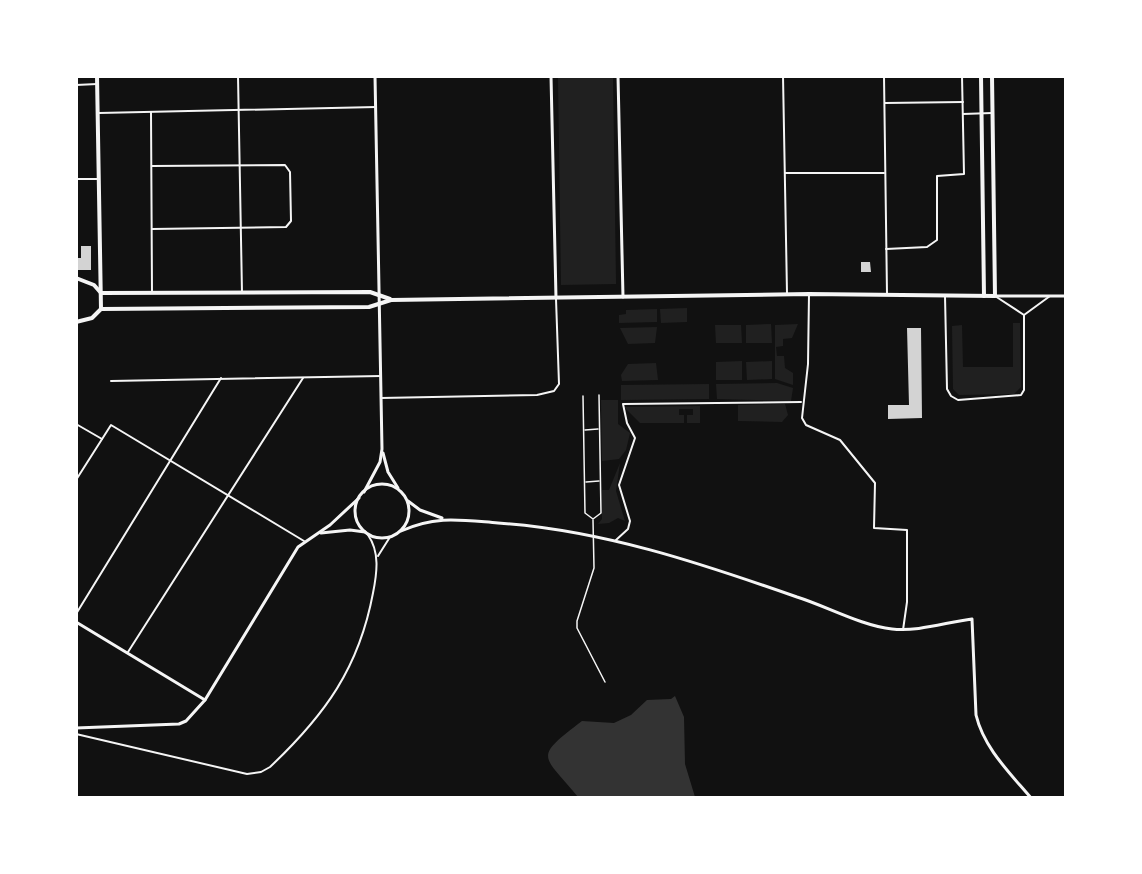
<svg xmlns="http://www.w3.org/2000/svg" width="1142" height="874" viewBox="0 0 1142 874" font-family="'Roboto Condensed',sans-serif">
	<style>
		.green { fill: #202020 }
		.water { fill: #333 }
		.building { fill: #d3d3d3 }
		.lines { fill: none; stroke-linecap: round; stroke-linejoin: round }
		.pedestrian { stroke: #f5f5f5; stroke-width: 1.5 }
		.minor { stroke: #f5f5f5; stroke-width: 2 }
		.tertiary { stroke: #f5f5f5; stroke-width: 3 }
		.secondary { stroke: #f5f5f5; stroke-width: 4 }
	</style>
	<rect width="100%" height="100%" fill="#111"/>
	<g class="green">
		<path d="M558,77h55l3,207 -55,1z"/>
		<path d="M687,308v14l-26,1 -1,-14z"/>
		<path d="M657,309v13l-38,1v-8l7,-1v-4z"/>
		<path d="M1013,323h7l1,64 -7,7 -55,1 -6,-6 -1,-63 10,-1 1,42h50z"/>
		<path d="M771,324l1,19h-26v-18z"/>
		<path d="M798,324l-6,14 -9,1v7l-7,1 1,9h7l1,12 8,5v12l-18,-6v-54z"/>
		<path d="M715,325h26l1,18h-26z"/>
		<path d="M657,327l-2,16 -27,1 -8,-16z"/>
		<path d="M742,361v19h-26v-18z"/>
		<path d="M772,361v18l-25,1 -1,-18z"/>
		<path d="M656,363l2,17 -36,1 -1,-6 7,-11z"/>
		<path d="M777,383l16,5 -2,13 -74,-2 -1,-15z"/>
		<path d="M709,384v15l-88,1v-15z"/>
		<path d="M601,400h17v24l12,9 -4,17 -7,9 -17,2z"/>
		<path d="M785,404l3,11 -6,7 -44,-1v-16z"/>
		<path d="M700,406v17h-13v-8h6v-6h-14v6h5v8h-44l-16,-16z"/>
		<path d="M620,463l-4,28 9,30 -7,-3 -9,5 -11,1 4,-5v-29h7z"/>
	</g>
	<path class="water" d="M675,696l9,21 1,47 10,33h-117c-35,-43 -46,-38 4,-76l32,2 17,-8 16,-15 24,-1z"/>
	<g class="building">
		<path d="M81,246h10v24h-15v-12h5z"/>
		<path d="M861,262h9l1,10h-10z"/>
		<path d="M907,328h14l1,90 -34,1v-14h21z"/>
	</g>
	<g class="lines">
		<g class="pedestrian">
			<path d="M583,396l2,117 8,6 8,-6 -2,-118"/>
			<path d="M585,430l13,-1"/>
			<path d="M586,482l13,-1"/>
			<path d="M593,520l1,48 -17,53v7l28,54"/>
		</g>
		<g class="minor">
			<path d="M238,76l4,217"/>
			<path d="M783,76l4,217"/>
			<path d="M884,76l3,218"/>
			<path d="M76,85l21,-1"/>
			<path d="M885,103l78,-1"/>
			<path d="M151,112l1,181"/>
			<path d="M99,113l277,-6"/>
			<path d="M963,114l29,-1"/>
			<path d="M152,166l133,-1 5,7 1,49 -5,6 -134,2"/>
			<path d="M785,173h99"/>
			<path d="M76,179h22"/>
			<path d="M886,249l41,-2 10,-7v-64l27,-2 -2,-98"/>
			<path d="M809,294l-1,70 -6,54 4,7 34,15 35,43 -1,45 33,2v72l-4,28"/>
			<path d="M945,296l2,93 4,7 7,4 63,-5 3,-5v-75"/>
			<path d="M995,296l29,19 26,-19"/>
			<path d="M111,381l270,-5"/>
			<path d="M381,398l156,-3 17,-4 5,-7 -3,-85"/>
			<path d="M76,424l26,15"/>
			<path d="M76,480l35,-55 193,116"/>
			<path d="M616,540l12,-11 2,-8 -11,-36 16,-47 -8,-15 -4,-19 178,-2"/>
			<path d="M378,556l12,-19"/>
			<path d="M76,614l145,-236"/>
			<path d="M128,652l175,-274"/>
			<path d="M76,734l171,40 14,-2 9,-5c55,-52 89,-99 103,-174 4,-20 7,-41 -5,-58"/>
		</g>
		<g class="tertiary">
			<path d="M551,76l5,222"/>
			<path d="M618,76l5,221"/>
			<path d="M995,296h71"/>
			<path d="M383,453l5,19 10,16"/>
			<circle cx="382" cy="511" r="27"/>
			<path d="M364,492l16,-30 2,-13 -7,-373"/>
			<path d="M408,501l12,9 22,8"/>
			<path d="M401,531c35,-16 60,-11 97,-8 104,7 202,40 299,74 29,9 65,29 95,32 26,3 55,-7 80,-10l4,96c8,33 33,57 55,83"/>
			<path d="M321,533l29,-3 15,2"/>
			<path d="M76,622l129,78"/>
			<path d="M76,728l103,-4 7,-3 19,-21 93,-153 32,-22 29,-27"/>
		</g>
		<g class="secondary">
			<path d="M97,76l4,233"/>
			<path d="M981,76l3,220"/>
			<path d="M76,278l18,7 7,8 269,-1 20,7"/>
			<path d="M101,309l268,-2 22,-7 418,-6 186,2 -3,-220"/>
			<path d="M76,322l16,-4 9,-9"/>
		</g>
	</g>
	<rect width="1142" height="874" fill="none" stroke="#ffffff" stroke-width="156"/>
</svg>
